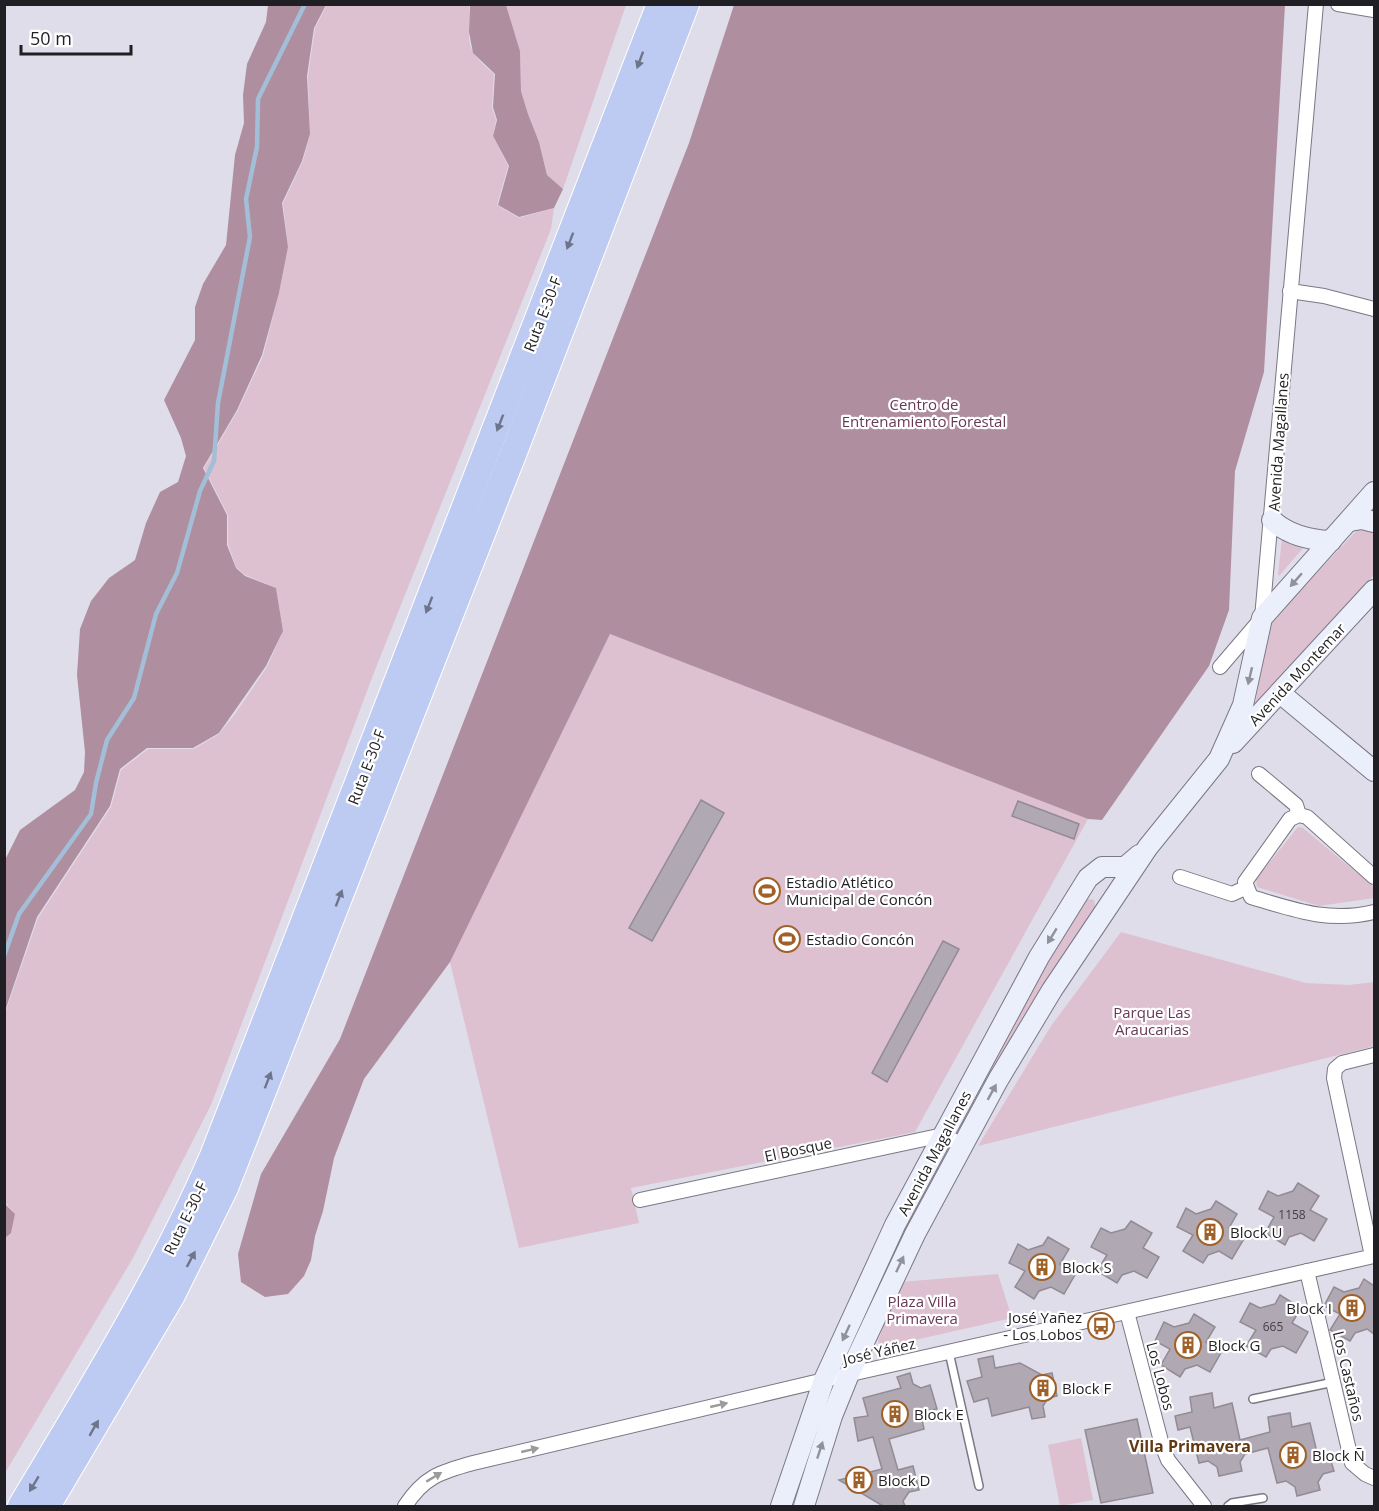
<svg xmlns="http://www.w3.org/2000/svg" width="1379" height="1511" viewBox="0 0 1379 1511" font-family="'Open Sans',sans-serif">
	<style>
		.green { fill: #ddc1d0 }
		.forest { fill: #af8ea0 }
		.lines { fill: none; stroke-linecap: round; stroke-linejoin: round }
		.stream { stroke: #a3bfd8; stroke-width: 4.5 }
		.building { fill: #b0a8b2; stroke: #928b94; stroke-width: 1.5 }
		.lane-casing { stroke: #7a7883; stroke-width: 10 }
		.street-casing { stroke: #7a7883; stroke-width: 16 }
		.secondary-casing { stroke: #7a7883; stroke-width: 22 }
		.highway-casing { stroke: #fff; stroke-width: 28 }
		.lane { stroke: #fff; stroke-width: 7 }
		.street { stroke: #fff; stroke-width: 14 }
		.secondary { stroke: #ebeffb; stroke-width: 20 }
		.highway { stroke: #bdcbf2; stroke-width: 26 }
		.oneway { fill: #6e758a }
		.oneway2 { fill: #90919a }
		.oneway3 { fill: #9b9a9c }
		.labels { text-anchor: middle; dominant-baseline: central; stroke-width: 4.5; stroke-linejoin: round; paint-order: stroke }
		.number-label { font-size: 12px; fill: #444147 }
		.street-label { font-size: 15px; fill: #201f23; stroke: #fff }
		.park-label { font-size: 15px; fill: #683955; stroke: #fff }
		.poi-label { font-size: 15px; fill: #201f23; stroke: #fff; text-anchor: start }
		.neighbourhood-label { font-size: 16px; font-weight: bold; fill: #633810; stroke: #fff }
	</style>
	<rect width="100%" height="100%" fill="#dfdde9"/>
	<g class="green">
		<path d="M327,5h142c2,40 -8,40 25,69l-2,33 4,13 -3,16 15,30 -11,39 22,13 35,-10 -3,21 -176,441 -164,435 -78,153 -128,215 -1,-235 7,-5 4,-19 -10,-12v-189l33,-95 73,-111 10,-37 27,-21h46l25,-15 16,-20 32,-47 16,-36 -7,-43 -31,-13 -9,-8 -8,-23v-29l-24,-47 34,-58 25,-54 16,-63 9,-46 -5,-44 20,-42 7,-26 -2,-59 7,-48z"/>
		<path d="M506,5h120l-63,184 -16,-14 -8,-33 -11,-28 -7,-23 -1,-40z"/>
		<path d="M1358,529l16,1v45l-119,130 14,-81z"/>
		<path d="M1282,539l21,9 -24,28 -1,-2z"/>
		<path d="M610,634l478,185 -173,313 -284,56 8,35 -120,25 -69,-286z"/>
		<path d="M1298,827l5,1 71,59v11l-55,8 -62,-19 -1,-8z"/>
		<path d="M1084,898l10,2 2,11 -131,216 -8,-4 86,-160z"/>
		<path d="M1121,932l185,51 43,2 25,-3v64l-396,100 73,-120z"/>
		<path d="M938,1156l6,3 -57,114 -32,76h-8z"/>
		<path d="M998,1274l14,44 -132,30 -2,-7 22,-59z"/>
		<path d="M1081,1438l12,62 -33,6 -12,-61z"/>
	</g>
	<g class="forest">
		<path d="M268,5h58l-12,23 -7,48 3,58 -8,27 -20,42 6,44 -9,46 -17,62 -25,55 -34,58 24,47v30l9,23 9,8 31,12 7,43 -17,35 -47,67 -26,15h-46l-27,21 -10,37 -73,111 -32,94v-151l15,-30 55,-40 9,-18 1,-20 -8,-77 3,-46 11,-28 18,-23 26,-18 11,-37 14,-31 18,-10 8,-26 -5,-18 -17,-38 31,-60v-33l8,-23 23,-39 9,-90 9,-32 -1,-28 4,-31 19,-42z"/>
		<path d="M470,5h36l14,46 1,40 7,23 11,28 8,33 16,14 -9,19 -35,9 -21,-12 11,-39 -16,-30 4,-16 -4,-13 2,-33 -22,-21 -4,-21z"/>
		<path d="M734,5h551l-21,367 -29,99 -6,139 -20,56 -107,154 -14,-1 -478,-185 -160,328 -86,117 -30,79 -11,53 -8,25 -4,24 -7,16 -16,18 -23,3 -24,-15 -3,-28 23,-80 79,-135 349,-896z"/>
		<path d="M4,1203l11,11 -4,19 -6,5z"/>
	</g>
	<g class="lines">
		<path class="stream" d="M4,956l15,-42 72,-100 5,-31 11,-43 27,-42 22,-84 21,-41 23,-82 14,-30 4,-58 32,-166 -4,-38 11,-52 1,-48 47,-95"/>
	</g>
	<g class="building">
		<path d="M701,800l23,13 -72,128 -23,-13z"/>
		<path d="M1018,801l61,23 -5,15 -62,-23z"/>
		<path d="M943,941l16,8 -72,133 -15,-9z"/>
		<path d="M1298,1183l21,13 -9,14 17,9 -13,22 -13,-8 -12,4 -4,8 -20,-12 9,-16 -15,-8 9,-18 10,5 15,-5z"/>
		<path d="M1216,1201l21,13 -8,14 16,9 -13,22 -13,-8 -11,4 -5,8 -20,-12 10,-16 -16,-8 9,-19 10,6 15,-5z"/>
		<path d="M1131,1221l21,12 -9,15 16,9 -12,21 -13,-7 -12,4 -5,8 -20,-12 10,-16 -16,-8 10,-19 10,5 14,-4z"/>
		<path d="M1048,1237l21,12 -9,15 16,9 -12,21 -13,-7 -12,4 -5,8 -19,-12 10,-16 -16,-8 9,-19 10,6 15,-5z"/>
		<path d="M1364,1279l10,7v48l-7,-5 -12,4 -5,8 -20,-11 10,-16 -16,-8 10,-19 10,5 15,-4z"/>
		<path d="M1280,1295l21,13 -9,15 16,9 -12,21 -13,-7 -12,3 -5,8 -20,-11 10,-16 -16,-8 10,-19 10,5 15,-4z"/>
		<path d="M1194,1314l21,13 -9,15 16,9 -12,21 -13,-7 -12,4 -5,8 -19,-12 9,-16 -15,-8 9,-19 10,5 15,-4z"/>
		<path d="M993,1356l2,12 25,-5 22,12 10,-2 5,23 -9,2 -5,8 2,11 -13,2 -3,-12 -37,9 -4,-18 -14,4 -7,-21 15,-4 -4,-18z"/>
		<path d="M910,1373l3,11 8,4 9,-3 7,24 -10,2 -5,9 2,9 -35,10 9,31 15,-4 6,24 -10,2 -6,9 2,5h-22l-44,-26 43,-11 -9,-32 -15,4 -4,-23 14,-2 -5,-18 38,-10 -4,-11z"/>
		<path d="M1212,1393l2,15 18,-5 8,37 30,-8 -2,-15 22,-4 2,14 18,-4 9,38 11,-3 4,13 -11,3 -5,8 2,8 -23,6 -2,-9 -9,-6 -9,2 -9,-35 -23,6 -5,8 2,9 -23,5 -2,-9 -9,-6 -9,2 -9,-36 -12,3 -3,-14 17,-4 -2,-15z"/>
		<path d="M1137,1419l16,74 -52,10 -16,-73z"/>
	</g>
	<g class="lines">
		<defs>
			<g id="lane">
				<path d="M949,1352l30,134"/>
				<path d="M1253,1399l81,-17"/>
				<path d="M1228,1506l4,-3 31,-5"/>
			</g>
			<g id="street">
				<path d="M1338,4l36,6"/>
				<path d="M1290,291l34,5 50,13"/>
				<path d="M1220,667l42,-49 54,-614"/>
				<path d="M1259,774l37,31 3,10"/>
				<path d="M1180,877l52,17 13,-6"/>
				<path d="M1374,877l-67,-60 -8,-2 -9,4 -45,63 6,15c44,13 77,26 123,15"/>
				<path d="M640,1200l303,-65 19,10"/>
				<path d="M1372,1256l-38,-178 1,-9 7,-6 32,-8"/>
				<path d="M1307,1271l45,192 13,11 9,4"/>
				<path d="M1127,1312l35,133 6,15 36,46"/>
				<path d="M405,1506c19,-29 35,-34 68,-43l351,-83 550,-124"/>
			</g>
			<g id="secondary">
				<path d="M1272,520c16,15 38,20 59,21"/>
				<path d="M1350,521l12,-2 12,3"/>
				<path d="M1280,693l94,78"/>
				<path d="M1233,743l141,-153"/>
				<path d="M781,1506l43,-126 71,-155 144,-268 49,-79 14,-11h23l14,-12"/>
				<path d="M804,1506l28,-90 17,-42 66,-140 83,-154 54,-90 96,-143 71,-88 24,-54 19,-87 112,-126"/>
			</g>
			<g id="highway">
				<path d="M21,1506c68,-114 139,-227 192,-350l447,-1152"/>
				<path d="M47,1506l125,-211 53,-107 289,-736 172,-448"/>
			</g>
		</defs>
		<use href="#lane" class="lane-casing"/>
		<use href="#street" class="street-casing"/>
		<use href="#secondary" class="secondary-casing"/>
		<use href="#highway" class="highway-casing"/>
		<use href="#lane" class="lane"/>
		<use href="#street" class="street"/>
		<use href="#secondary" class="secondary"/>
		<use href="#highway" class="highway"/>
	</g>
	<defs><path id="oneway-solid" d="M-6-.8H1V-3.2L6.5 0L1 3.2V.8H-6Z" transform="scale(1.5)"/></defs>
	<g class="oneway">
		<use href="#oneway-solid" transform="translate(640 60) rotate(110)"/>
		<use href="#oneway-solid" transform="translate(570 241) rotate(111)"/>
		<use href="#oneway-solid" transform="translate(500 423) rotate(111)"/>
		<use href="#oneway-solid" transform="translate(429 605) rotate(111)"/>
		<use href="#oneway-solid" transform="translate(339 898) rotate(-69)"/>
		<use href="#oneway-solid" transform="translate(268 1080) rotate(-69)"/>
		<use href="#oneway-solid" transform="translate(191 1259) rotate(-62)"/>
		<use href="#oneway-solid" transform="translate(94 1428) rotate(-60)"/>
		<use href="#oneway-solid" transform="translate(34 1484) rotate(121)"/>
	</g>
	<g class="oneway2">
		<use href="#oneway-solid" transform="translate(1296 580) rotate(131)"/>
		<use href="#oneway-solid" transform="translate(1250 676) rotate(103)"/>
		<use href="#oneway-solid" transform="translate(1052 936) rotate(121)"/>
		<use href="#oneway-solid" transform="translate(992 1092) rotate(-61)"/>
		<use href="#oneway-solid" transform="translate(900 1264) rotate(-65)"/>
		<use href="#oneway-solid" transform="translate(846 1333) rotate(115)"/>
		<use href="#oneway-solid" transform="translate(820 1450) rotate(-72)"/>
	</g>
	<g class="oneway3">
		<use href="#oneway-solid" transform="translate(719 1405) rotate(-13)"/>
		<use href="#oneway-solid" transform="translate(530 1450) rotate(-13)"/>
		<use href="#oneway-solid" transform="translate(434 1477) rotate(-31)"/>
	</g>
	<defs>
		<symbol id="stadium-ring" viewBox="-11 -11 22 22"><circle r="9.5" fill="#fff" stroke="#a06128" stroke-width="1.5"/><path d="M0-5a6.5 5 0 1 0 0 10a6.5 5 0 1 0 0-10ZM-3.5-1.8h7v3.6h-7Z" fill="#a06128"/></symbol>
		<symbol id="building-ring" viewBox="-11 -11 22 22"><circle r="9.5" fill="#fff" stroke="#a06128" stroke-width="1.5"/><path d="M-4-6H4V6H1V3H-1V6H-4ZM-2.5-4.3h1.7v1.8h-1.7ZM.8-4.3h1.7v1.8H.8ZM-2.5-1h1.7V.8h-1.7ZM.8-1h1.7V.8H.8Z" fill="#a06128"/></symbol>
		<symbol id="bus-ring" viewBox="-11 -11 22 22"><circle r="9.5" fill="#fff" stroke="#a06128" stroke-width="1.5"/><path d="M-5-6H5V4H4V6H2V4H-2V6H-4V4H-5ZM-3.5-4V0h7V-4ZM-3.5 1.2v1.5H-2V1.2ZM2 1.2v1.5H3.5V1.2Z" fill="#a06128"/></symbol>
	</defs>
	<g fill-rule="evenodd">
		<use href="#stadium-ring" x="752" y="876" width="30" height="30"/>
		<use href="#stadium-ring" x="772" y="924" width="30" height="30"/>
		<use href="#building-ring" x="1195" y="1217" width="30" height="30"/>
		<use href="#building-ring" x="1027" y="1252" width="30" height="30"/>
		<use href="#building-ring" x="1337" y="1293" width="30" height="30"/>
		<use href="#bus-ring" x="1086" y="1311" width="30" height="30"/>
		<use href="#building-ring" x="1173" y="1330" width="30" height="30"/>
		<use href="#building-ring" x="1028" y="1373" width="30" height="30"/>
		<use href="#building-ring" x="880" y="1399" width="30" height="30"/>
		<use href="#building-ring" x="1278" y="1440" width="30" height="30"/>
		<use href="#building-ring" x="844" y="1465" width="30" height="30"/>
	</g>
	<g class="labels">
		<g class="number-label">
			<text x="1292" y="1214">1158</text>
			<text x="1273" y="1326">665</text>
		</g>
		<g class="street-label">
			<text transform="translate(542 314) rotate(-69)">Ruta E-30-F</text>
			<text transform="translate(1278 442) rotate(-86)">Avenida Magallanes</text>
			<text transform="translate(1297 674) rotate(-47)">Avenida Montemar</text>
			<text transform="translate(366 767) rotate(-69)">Ruta E-30-F</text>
			<text transform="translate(798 1149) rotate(-12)">El Bosque</text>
			<text transform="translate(934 1153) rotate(-62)">Avenida Magallanes</text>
			<text transform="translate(185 1218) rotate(-64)">Ruta E-30-F</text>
			<text transform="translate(879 1351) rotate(-13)">José Yáñez</text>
			<text transform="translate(1161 1376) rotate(75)">Los Lobos</text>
			<text transform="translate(1349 1376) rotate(77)">Los Castaños</text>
		</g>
		<g class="park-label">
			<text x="924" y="404">Centro de<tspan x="924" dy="17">Entrenamiento Forestal</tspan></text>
			<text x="1152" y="1012">Parque Las<tspan x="1152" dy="17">Araucarias</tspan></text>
			<text x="922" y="1301">Plaza Villa<tspan x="922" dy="17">Primavera</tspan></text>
		</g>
		<g class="poi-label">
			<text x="786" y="882">Estadio Atlético<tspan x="786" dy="17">Municipal de Concón</tspan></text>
			<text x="806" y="939">Estadio Concón</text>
			<text x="1230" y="1232">Block U</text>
			<text x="1062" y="1267">Block S</text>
			<text x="1332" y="1308" text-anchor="end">Block I</text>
			<text x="1082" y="1317" text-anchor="end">José Yañez<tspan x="1082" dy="17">- Los Lobos</tspan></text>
			<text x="1208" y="1345">Block G</text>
			<text x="1062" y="1388">Block F</text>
			<text x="914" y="1414">Block E</text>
			<text x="1312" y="1455">Block Ñ</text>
			<text x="878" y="1480">Block D</text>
		</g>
		<g class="neighbourhood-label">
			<text x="1190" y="1446">Villa Primavera</text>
		</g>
	</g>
	<rect width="1379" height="1511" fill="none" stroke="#201f23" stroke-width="12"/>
	<path d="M21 45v9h110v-9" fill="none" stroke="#201f23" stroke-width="3"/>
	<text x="30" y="45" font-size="18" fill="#201f23" stroke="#ffffff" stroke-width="4.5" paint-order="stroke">50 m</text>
</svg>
